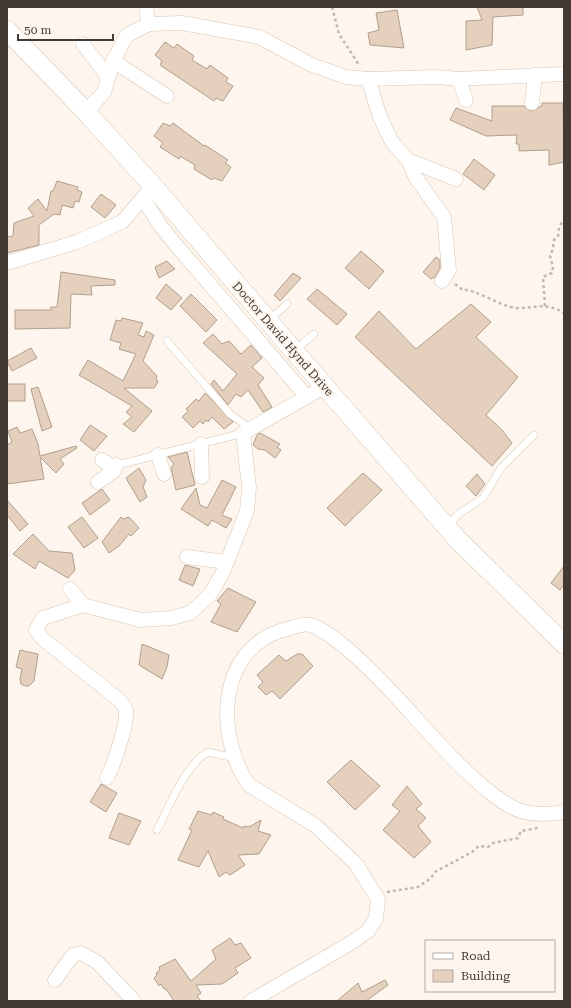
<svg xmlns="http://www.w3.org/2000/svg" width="571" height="1008" viewBox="0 0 571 1008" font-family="'Roboto Serif',serif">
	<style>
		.building { fill: #e4d0bd; stroke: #b19e8c }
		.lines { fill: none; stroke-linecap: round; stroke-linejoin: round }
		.lane-casing { stroke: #d9c5b2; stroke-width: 8 }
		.street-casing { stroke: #d9c5b2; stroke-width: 15 }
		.secondary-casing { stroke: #d9c5b2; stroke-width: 20 }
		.path { stroke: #c1b9b1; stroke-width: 2.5; stroke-dasharray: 3 3; stroke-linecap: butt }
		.lane { stroke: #fff; stroke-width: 7 }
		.street { stroke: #fff; stroke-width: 14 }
		.secondary { stroke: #fff; stroke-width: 19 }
		.labels { text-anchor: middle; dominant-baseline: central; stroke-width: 4; stroke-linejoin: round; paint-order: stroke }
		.street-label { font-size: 12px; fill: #433b33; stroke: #fef6ee }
	</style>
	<rect width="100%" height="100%" fill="#fef6ee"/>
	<g class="building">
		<path d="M477,7h46v8l-30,2 -1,28 -26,5v-29l16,-1z"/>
		<path d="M397,10l7,38 -34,-3 -2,-12 11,-3 -3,-17z"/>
		<path d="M165,42l9,6 3,-4 17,12 -2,4 15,9 3,-4 18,13 -2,4 7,4 -10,15 -7,-3 -2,3 -54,-36 2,-4 -7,-6z"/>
		<path d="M542,103h21l1,59 -15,3v-15l-30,1v-7h-3l1,-9 -31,1 -36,-16 6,-12 36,13v-15h32l7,5 11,-5z"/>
		<path d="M163,123l7,3 3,-3 31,23 1,-1 23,15 -3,3 6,4 -9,14 -8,-3 -2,2 -18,-11 1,-4 -15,-9 -1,3 -19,-12 3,-4 -9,-7z"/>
		<path d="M474,159l21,16 -11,15 -21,-16z"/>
		<path d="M57,181l21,6 -1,3 5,2 -3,10 -4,-1 -2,7 -11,-3 -2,10 -6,-1 -15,11v20l-32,8v-16l6,-1 1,-13 20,-7 -6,-8 10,-9 9,12 4,-20h2z"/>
		<path d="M101,194l15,11 -11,13 -14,-11z"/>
		<path d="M361,251l23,20 -15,18 -24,-21z"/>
		<path d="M436,257l4,3v8l-5,9 -4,2 -8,-7z"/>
		<path d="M167,261l8,8 -16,9 -4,-11z"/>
		<path d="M61,272l54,8v5l-24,1 1,9 -21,-1 -1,34 -55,1v-19h36v-3h6z"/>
		<path d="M293,273l8,5 -21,23 -6,-6z"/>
		<path d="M166,284l16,14 -11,12 -15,-12z"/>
		<path d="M317,289l30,25 -10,11 -30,-26z"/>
		<path d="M191,294l26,26 -11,12 -26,-26z"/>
		<path d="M471,304l20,18 -15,15 42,40 -32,38 16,15 10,13 -20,23 -137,-129 24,-26 37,38z"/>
		<path d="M122,318l21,5 -5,12 6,2 2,-6 8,4 -11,26 14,15 -1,2 2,4 -4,6h-30l28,23 -18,21 -11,-8 9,-7 -6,-5 6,-6 -53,-31 9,-15 35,21 13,-27 -17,-5 2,-6 -11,-3 6,-20 5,1z"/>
		<path d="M213,334l9,10 7,-3 12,13 10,-9 11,13 -10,9 12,11 -6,7 14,22 -9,5 -15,-22 -7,7 -5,-3 -8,11 -17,-21 3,-4 9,11 14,-17 -34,-31z"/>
		<path d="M31,348l6,10 -25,13 -5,-10z"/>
		<rect x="7" y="384" width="18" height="17"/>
		<path d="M38,387l14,40 -10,4 -11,-42z"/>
		<path d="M205,393l28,29 -9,7 -12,-12 -4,5 -2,-2 -3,4 -3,-3 -7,7 -11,-11 6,-6 -2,-2 10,-10 3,2z"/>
		<path d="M90,425l17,11 -13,15 -14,-11z"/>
		<path d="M17,427l3,6 12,-4 6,15 2,12 36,-10 1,2 -17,11 4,5 -8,9 -16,-16 4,22 -37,5v-39l5,-3 -4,-11z"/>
		<path d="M260,433l20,11 -3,3 4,3 -6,8 -10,-8 -7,-1 -5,-4 4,-10z"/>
		<path d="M187,452l8,33 -19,5 -5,-22 3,-4 -6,-7z"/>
		<path d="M139,468l7,12 -3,7 4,10 -7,5 -14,-24z"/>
		<path d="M363,473l19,17 -37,36 -18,-18z"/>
		<path d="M477,474l8,10 -9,12 -10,-10z"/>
		<path d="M222,480l14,7 -14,28 10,4 -6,9 -14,-8 -4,6 -27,-17 15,-21 4,17 7,3z"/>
		<path d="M102,489l8,11 -20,15 -8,-12z"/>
		<path d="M7,500l21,24 -8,7 -13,-16z"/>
		<path d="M82,517l16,21 -14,10 -16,-21z"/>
		<path d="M121,517l2,2 6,-2 10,11 -8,8 -2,-2 -10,12 -10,7 -7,-11z"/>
		<path d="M33,534l16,17 23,2 3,17 -7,8 -29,-17 -4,8 -22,-15z"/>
		<path d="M185,565l15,4 -7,17 -14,-6z"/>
		<path d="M564,566v18l-4,6 -9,-7z"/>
		<path d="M228,588l28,14 -19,30 -26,-10 10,-18 -4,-3z"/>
		<path d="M142,644l27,11 -2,12 -5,12 -23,-14z"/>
		<path d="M20,650l18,4 -4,27 -5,5h-4l-4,-2 -1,-5 2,-10 -6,-2z"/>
		<path d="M297,654h5l11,12 -33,33 -8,-8 -6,4 -8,-8 5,-5 -6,-7 22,-20 7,6z"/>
		<path d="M351,760l29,26 -25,24 -28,-28z"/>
		<path d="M101,784l16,9 -11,19 -16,-10z"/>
		<path d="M407,786l15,18 -6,5 10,9 -8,8 13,16 -17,16 -31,-28 17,-19 -8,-6z"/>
		<path d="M198,811l14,4 1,-3 11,5 -1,2 20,9 1,-2 5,1 12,-7 -3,11 13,4 -12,19 -21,1 7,10 -15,10 -4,-3 -7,5 -11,-26 -9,16 -21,-7 14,-30 -3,-1z"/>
		<path d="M119,813l22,8 -12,24 -20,-7z"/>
		<path d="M230,938l5,7 6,-2 10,15 -16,10 3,5 -16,11 -26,1 5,8 -4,3 4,5h-27l-8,-12h-2l-3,-5 -2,2 -5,-8 3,-3 -1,-2 4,-3 -1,-3 16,-8 16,22 25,-22 -4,-9z"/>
		<path d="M385,980l3,5 -22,16h-29l21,-18 4,9z"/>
	</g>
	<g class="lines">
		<defs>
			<g id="lane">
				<path d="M269,320l18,-16"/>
				<path d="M167,341l63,73 21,15"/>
				<path d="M295,350l19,-16"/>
				<path d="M114,466l129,-33"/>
				<path d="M447,528l10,-13 26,-17 18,-30 33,-33"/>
				<path d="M157,830c12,-23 28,-65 51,-78l27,6"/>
			</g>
			<g id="street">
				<path d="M146,7l3,17"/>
				<path d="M83,44l25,33"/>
				<path d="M113,61l54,35"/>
				<path d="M368,79l12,38 12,25 16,18 8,18 28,39 5,53 -7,11"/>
				<path d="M459,79l7,21"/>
				<path d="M532,103l3,-28"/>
				<path d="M86,112l18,-20 9,-31 14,-26 22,-11 33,-1 77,14 53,28 34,12 22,2 69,-2 22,2 105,-5"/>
				<path d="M408,160l48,19"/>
				<path d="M143,198l17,27 15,19 132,153"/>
				<path d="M7,263l70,-21 45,-20 27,-31"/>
				<path d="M201,444l1,33"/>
				<path d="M158,455l6,19"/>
				<path d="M102,460l10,7"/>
				<path d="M98,482l16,-11 2,-6"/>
				<path d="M187,557l40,5"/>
				<path d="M70,589l13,16 57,15 32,-2 18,-5 20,-18 13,-23 24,-61 2,-24 -6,-54 81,-46"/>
				<path d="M83,605l-40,13 -7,12 7,9 75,60c3,3 8,8 8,13 1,14 -12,52 -19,66"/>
				<path d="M55,980l18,-25 8,-2 16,9 37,39"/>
				<path d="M251,1001l98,-57 19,-13 8,-13 2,-19 -22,-35 -40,-38 -67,-41c-33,-47 -33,-132 31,-154 8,-2 22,-8 30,-6 11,2 34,21 42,28 50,43 87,99 139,140 9,7 22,17 34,19 12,3 27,2 39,0"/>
			</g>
			<path id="secondary" d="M7,30l79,82 67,74 141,165 164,189 106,104"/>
		</defs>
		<use href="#lane" class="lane-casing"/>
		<use href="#street" class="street-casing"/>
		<use href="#secondary" class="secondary-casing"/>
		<g class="path">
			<path d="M332,7l7,27 20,31"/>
			<path d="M455,284l8,6c10,-2 39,17 53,18 18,1 29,-7 48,5"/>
			<path d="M545,306l-2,-29 9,-4 1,-6 -3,-11 3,-7 1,-9 4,-4 1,-9 5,-8"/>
			<path d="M387,892l31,-5 13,-9 4,-6 37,-20 7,-6 9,1 5,-4 25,-5 3,-7 17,-3"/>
		</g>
		<use href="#lane" class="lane"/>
		<use href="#street" class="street"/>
		<use href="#secondary" class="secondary"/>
	</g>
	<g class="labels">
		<g class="street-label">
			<text transform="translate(283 339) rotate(49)">Doctor David Hynd Drive</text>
		</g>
	</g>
	<rect width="571" height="1008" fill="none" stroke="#433b33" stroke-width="16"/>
	<rect x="425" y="940" width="130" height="52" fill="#fef6ee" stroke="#b3aba3"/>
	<rect x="433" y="953" width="20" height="6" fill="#ffffff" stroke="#b3aba3"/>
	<text x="461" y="960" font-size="12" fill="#433b33">Road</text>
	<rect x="433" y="970" width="20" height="12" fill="#e4d0bd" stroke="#b3aba3"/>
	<text x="461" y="980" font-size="12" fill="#433b33">Building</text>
	<path d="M18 34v6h95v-6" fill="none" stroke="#433b33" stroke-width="2"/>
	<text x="24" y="34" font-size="12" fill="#433b33" stroke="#fef6ee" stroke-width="3" paint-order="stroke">50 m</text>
</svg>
